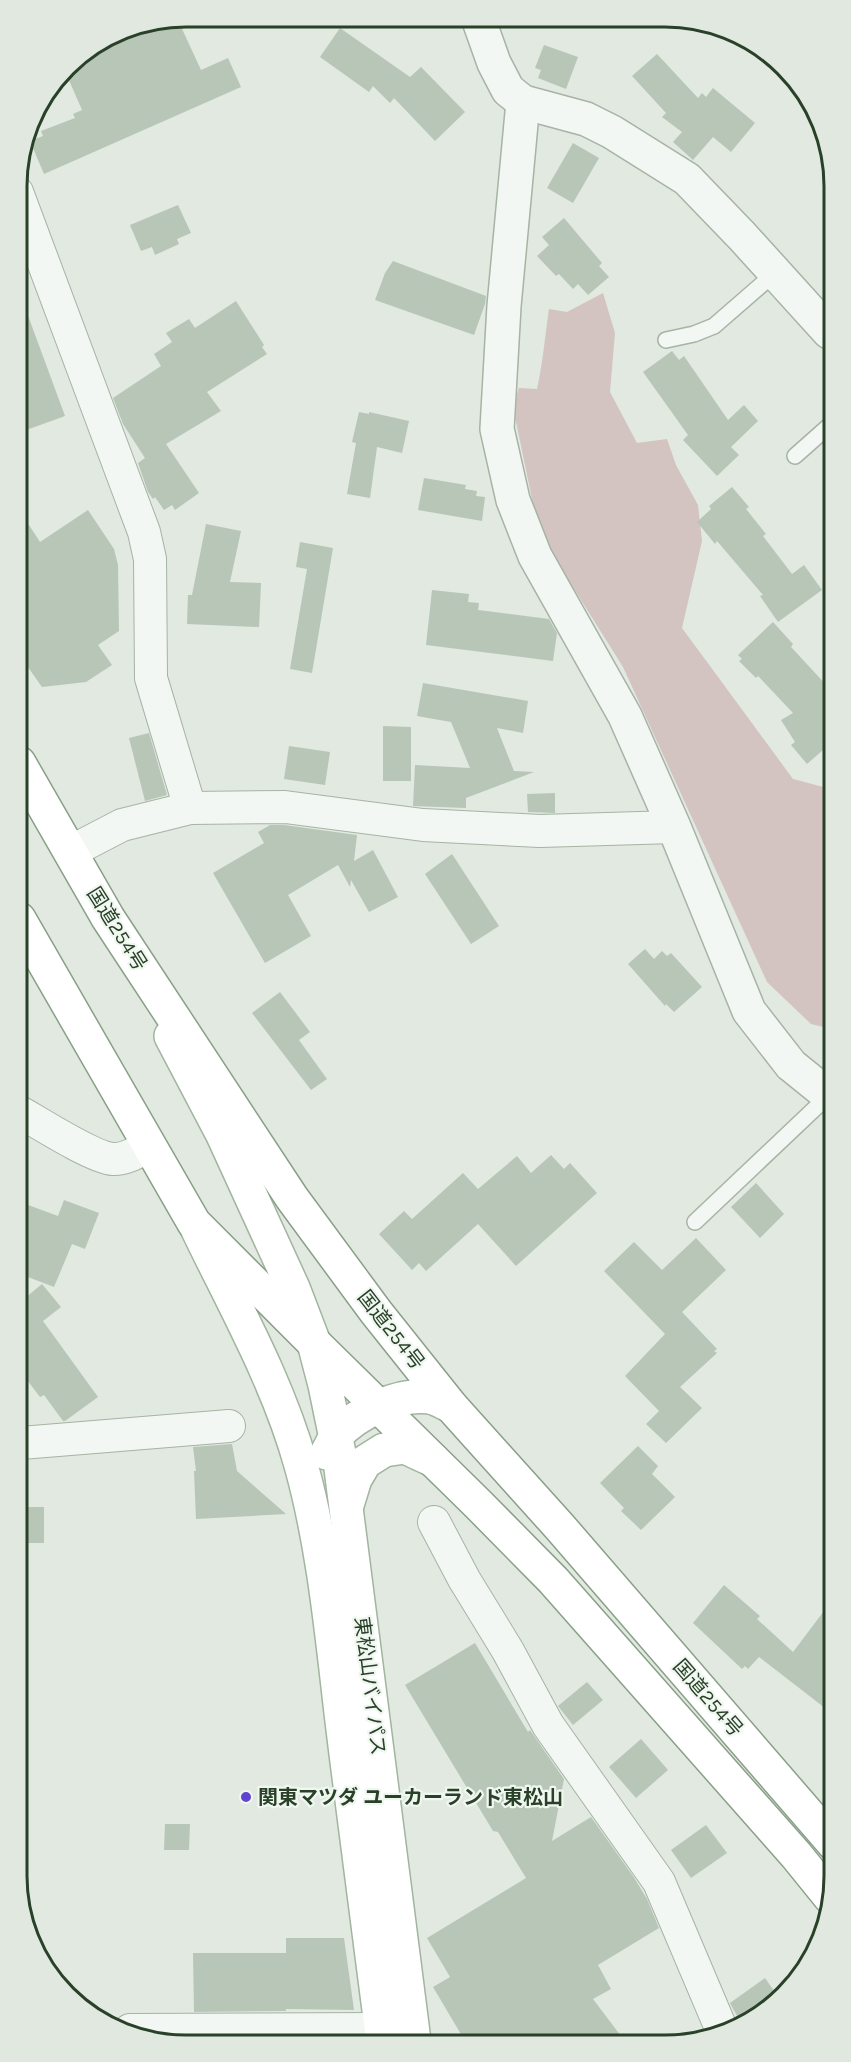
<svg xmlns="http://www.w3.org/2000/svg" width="851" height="2062" viewBox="0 0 851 2062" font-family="Karla,'Noto Sans JP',sans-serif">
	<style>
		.green { fill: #d3c3c1 }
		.building { fill: #b8c6b7 }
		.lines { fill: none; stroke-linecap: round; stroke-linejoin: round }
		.service-casing { stroke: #a6b3a5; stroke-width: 18 }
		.minor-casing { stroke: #a6b3a5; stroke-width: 34 }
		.tertiary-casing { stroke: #a6b3a5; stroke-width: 36 }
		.primary-casing { stroke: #a1b59f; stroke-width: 36 }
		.trunk-casing { stroke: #89a087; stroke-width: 36 }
		.service { stroke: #f3f7f3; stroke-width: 15 }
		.minor { stroke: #f3f7f3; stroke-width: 32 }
		.tertiary { stroke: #f3f7f3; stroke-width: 33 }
		.primary { stroke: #fff; stroke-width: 33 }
		.trunk { stroke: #fff; stroke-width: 33 }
		.poi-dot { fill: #5f44cf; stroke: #f0f7f0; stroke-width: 2 }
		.labels { text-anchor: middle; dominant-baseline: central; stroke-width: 4.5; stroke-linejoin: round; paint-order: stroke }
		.street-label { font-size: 20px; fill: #294129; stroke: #f0f7f0 }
		.poi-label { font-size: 20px; font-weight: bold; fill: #294129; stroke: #f0f7f0; text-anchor: start }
		.rim { fill: none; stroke: #294129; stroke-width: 3 }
	</style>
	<rect width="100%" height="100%" fill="#e1e9e0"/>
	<path class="green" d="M603,293l12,40 -5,59 27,51 30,-4 9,26 22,40 4,36 -20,87 111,151 38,10 1,240 -21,-5 -44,-42 -144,-315 -84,-134 -26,-126 6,-19 18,1c6,-27 8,-53 12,-80l18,3z"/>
	<g class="building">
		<path d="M177,18l24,52 27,-12 13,29 -197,87 -14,-33 13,-5 -2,-5 34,-13 -2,-4 9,-4 -17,-39 9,-12 38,-24 17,-7z"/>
		<path d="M340,28l70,49 11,-10 44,45 -30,29 -41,-43 -4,5 -17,-17 -4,6 -49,-35z"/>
		<path d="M544,45l34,12 -12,32 -28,-11 3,-8 -6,-2z"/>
		<path d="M657,54l41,44 4,-5 4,4 7,-9 42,35 -24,29 -18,-15 -20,23 -20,-18 9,-10 -20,-15 4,-4 -34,-37z"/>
		<path d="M573,143l26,15 -26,45 -26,-15z"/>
		<path d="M178,205l13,28 -14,6 2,5 -24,11 -3,-8 -11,4 -11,-26z"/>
		<path d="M564,218l38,45 -3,3 10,11 -21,18 -10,-11 -5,5 -14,-15 -3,2 -19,-20 12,-11 -7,-8z"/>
		<path d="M393,261l93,35 -1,8 -11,31 -99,-35 10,-27z"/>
		<path d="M20,294l45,122 -47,17 -1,-138z"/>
		<path d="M236,301l28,44 -2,2 5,7 -60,38 14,19 -55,33 33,49 -24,17 -3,-5 -8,5 -9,-13 -2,2 -5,-7 -10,-29 7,-5 -22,-34 -10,-26 48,-32 -7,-12 18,-12 -6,-9 23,-14 6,9z"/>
		<path d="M672,351l7,9 5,-4 44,64 16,-15 14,16 -27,26 8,8 -22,21 -34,-36 5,-5 -45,-63z"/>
		<path d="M359,412l10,2v-2l40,9 -7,32 -25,-6 -7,51 -23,-4 9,-51 -4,-1z"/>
		<path d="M424,478l42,7 -1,4 12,2 -1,5 9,1 -3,24 -64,-11z"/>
		<path d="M732,487l17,20 -3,2 20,25 -3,2 29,38 12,-9 18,25 -44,32 -18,-26 3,-1 -46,-54 -2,3 -18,-22 14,-13 -2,-3z"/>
		<path d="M18,508l22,34 48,-32 26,39 4,16 1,66 -21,14 14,20 -26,17 -44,5 -24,-34z"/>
		<path d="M206,524l35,7 -11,51 31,1 -2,44 -72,-3 1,-29h4z"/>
		<path d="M300,542l33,6 -21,125 -22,-4 17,-100 -11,-2z"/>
		<path d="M432,590l37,4 -1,8 11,1 -1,7 71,9 8,14 -4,28 -127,-16z"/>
		<path d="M773,622l20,22 -2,3 39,42 1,54 -24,21 -16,-19 4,-3 -14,-22 12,-7 -35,-37 -2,2 -17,-17 3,-2 -4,-4z"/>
		<path d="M423,683l105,18 -5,32 -26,-5 17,43 20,1 -68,26v10l-53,-2 2,-41 55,3 -19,-46 -34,-6z"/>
		<path d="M383,726l28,1v54h-28z"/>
		<path d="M149,733l18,62 -22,6 -16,-63z"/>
		<path d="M289,746l41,6 -5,33 -41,-6z"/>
		<path d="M555,793v20l-27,-1 -1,-18z"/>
		<path d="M270,825h14l73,10 -3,26 19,-11 25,47 -29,15 -18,-32 -1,7 -12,-22 -50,30 23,41 -46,27 -52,-90 51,-30 -6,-11z"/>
		<path d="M452,854l47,72 -28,18 -46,-70z"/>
		<path d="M645,949l9,10 8,-8 5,5 4,-3 31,34 -28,25 -8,-8 -1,2 -37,-42z"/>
		<path d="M280,992l30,40 -11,8 28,39 -16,11 -59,-77z"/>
		<path d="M551,1155l13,14 6,-6 27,30 -81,73 -38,-42 -52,47 -7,-8 -7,7 -33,-36 25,-23 8,8 51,-46 15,16 39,-33 14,17z"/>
		<path d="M756,1183l28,31 -24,24 -29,-31z"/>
		<path d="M64,1200l35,13 -14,36 -13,-5 -18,43 -34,-13v-72l38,14z"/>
		<path d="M696,1238l30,32 -44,42 35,37 -3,2 3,2 -37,34 22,21 -36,35 -20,-19 13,-13 -34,-35 40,-42 -61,-63 30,-29 28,28z"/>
		<path d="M42,1284l19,23 -18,14 55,76 -33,24h-2l-19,-26 -4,2 -19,-25 -1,-81 5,7z"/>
		<path d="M232,1444l5,27 49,43 -90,5 -2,-48h2l-3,-24z"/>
		<path d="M638,1446l20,20 -6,8 23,23 -34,33 -20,-19 3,-3 -24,-25z"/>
		<rect x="21" y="1507" width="23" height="36"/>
		<path d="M724,1585l36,31 -3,3 36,33 40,-53 1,116 -75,-58 -11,12 -3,-3 -3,3 -49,-46z"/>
		<path d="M475,1643l53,89 2,-2 34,49 -12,62 39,-24 42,59 14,23 12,29 -61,37 13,24 -18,10 31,41 -159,1 -32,-54 17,-10 -23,-39 99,-60 -28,-46 -5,-1 -88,-146z"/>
		<path d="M587,1682l16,18 -30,25 -15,-19z"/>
		<path d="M641,1739l27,31 -32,28 -27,-31z"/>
		<path d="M165,1824h25l-1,26h-25z"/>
		<path d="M706,1825l21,28 -36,25 -20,-28z"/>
		<path d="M286,1938h58l10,72 -68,-1v2l-92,1 -1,-59h93z"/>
		<path d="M765,1978l14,20 -20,19 -17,8 -12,-22z"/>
	</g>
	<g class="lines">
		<defs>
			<g id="service">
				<path d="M666,340l28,-6 20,-8 61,-53"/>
				<path d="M795,456l35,-31"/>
				<path d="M695,1222l133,-126"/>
			</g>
			<g id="minor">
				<path d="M17,192l127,340 6,27 1,119 39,130 -68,17 -52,27"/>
				<path d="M190,808l95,-1 138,18 117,6 134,-4"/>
				<path d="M20,1112c19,11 74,46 93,47 12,1 26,-8 36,-13"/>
				<path d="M21,1443l208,-17"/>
				<path d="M434,1522l30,57 44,72 40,74 111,157 64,151"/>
				<path d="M130,2030l251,-1"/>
			</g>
			<g id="tertiary">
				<path d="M478,18l16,45 14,27 15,12 63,17 26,13 75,47 55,57 87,96"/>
				<path d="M523,102l-19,204 -7,123 16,71 22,56 90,160 49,111 75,184 42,54 41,33"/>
			</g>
			<g id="primary">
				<path d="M171,1036l51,97 71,155 21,55 11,42 14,68 75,588"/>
				<path d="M197,1228c37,77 81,154 104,237 23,82 31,172 41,256 13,107 27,214 41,320"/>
				<path d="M327,1453c3,-5 6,-12 9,-17 20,-23 63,-43 93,-39 7,1 15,6 22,9"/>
				<path d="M347,1505l8,-26 10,-17 19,-12 21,-3 28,13"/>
			</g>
			<g id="trunk">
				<path d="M19,763l89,155 184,280 84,114 75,94 108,120 275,318"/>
				<path d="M19,919l175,304 120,120 165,162 74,75 243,275 34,42"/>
			</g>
		</defs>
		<use href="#service" class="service-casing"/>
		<use href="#minor" class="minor-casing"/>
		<use href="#tertiary" class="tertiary-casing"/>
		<use href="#primary" class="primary-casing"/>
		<use href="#trunk" class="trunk-casing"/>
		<use href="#service" class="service"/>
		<use href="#minor" class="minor"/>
		<use href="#tertiary" class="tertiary"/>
		<use href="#primary" class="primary"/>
		<use href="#trunk" class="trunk"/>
	</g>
	<circle class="poi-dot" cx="246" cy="1797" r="6"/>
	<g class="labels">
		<g class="street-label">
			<text transform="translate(117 929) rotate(58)">国道254号</text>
			<text transform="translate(391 1330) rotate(52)">国道254号</text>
			<text transform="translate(370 1686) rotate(83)">東松山バイパス</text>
			<text transform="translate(708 1698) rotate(49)">国道254号</text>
		</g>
		<g class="poi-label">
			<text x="258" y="1797">関東マツダ ユーカーランド東松山</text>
		</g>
	</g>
	<path d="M0 0H851V2062H0ZM186 27H665A159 159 0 0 1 824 186V1876A159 159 0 0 1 665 2035H186A159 159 0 0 1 27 1876V186A159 159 0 0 1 186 27Z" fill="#e0e8e0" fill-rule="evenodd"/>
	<path class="rim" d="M186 27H665A159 159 0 0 1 824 186V1876A159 159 0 0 1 665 2035H186A159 159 0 0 1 27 1876V186A159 159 0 0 1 186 27Z"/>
</svg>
